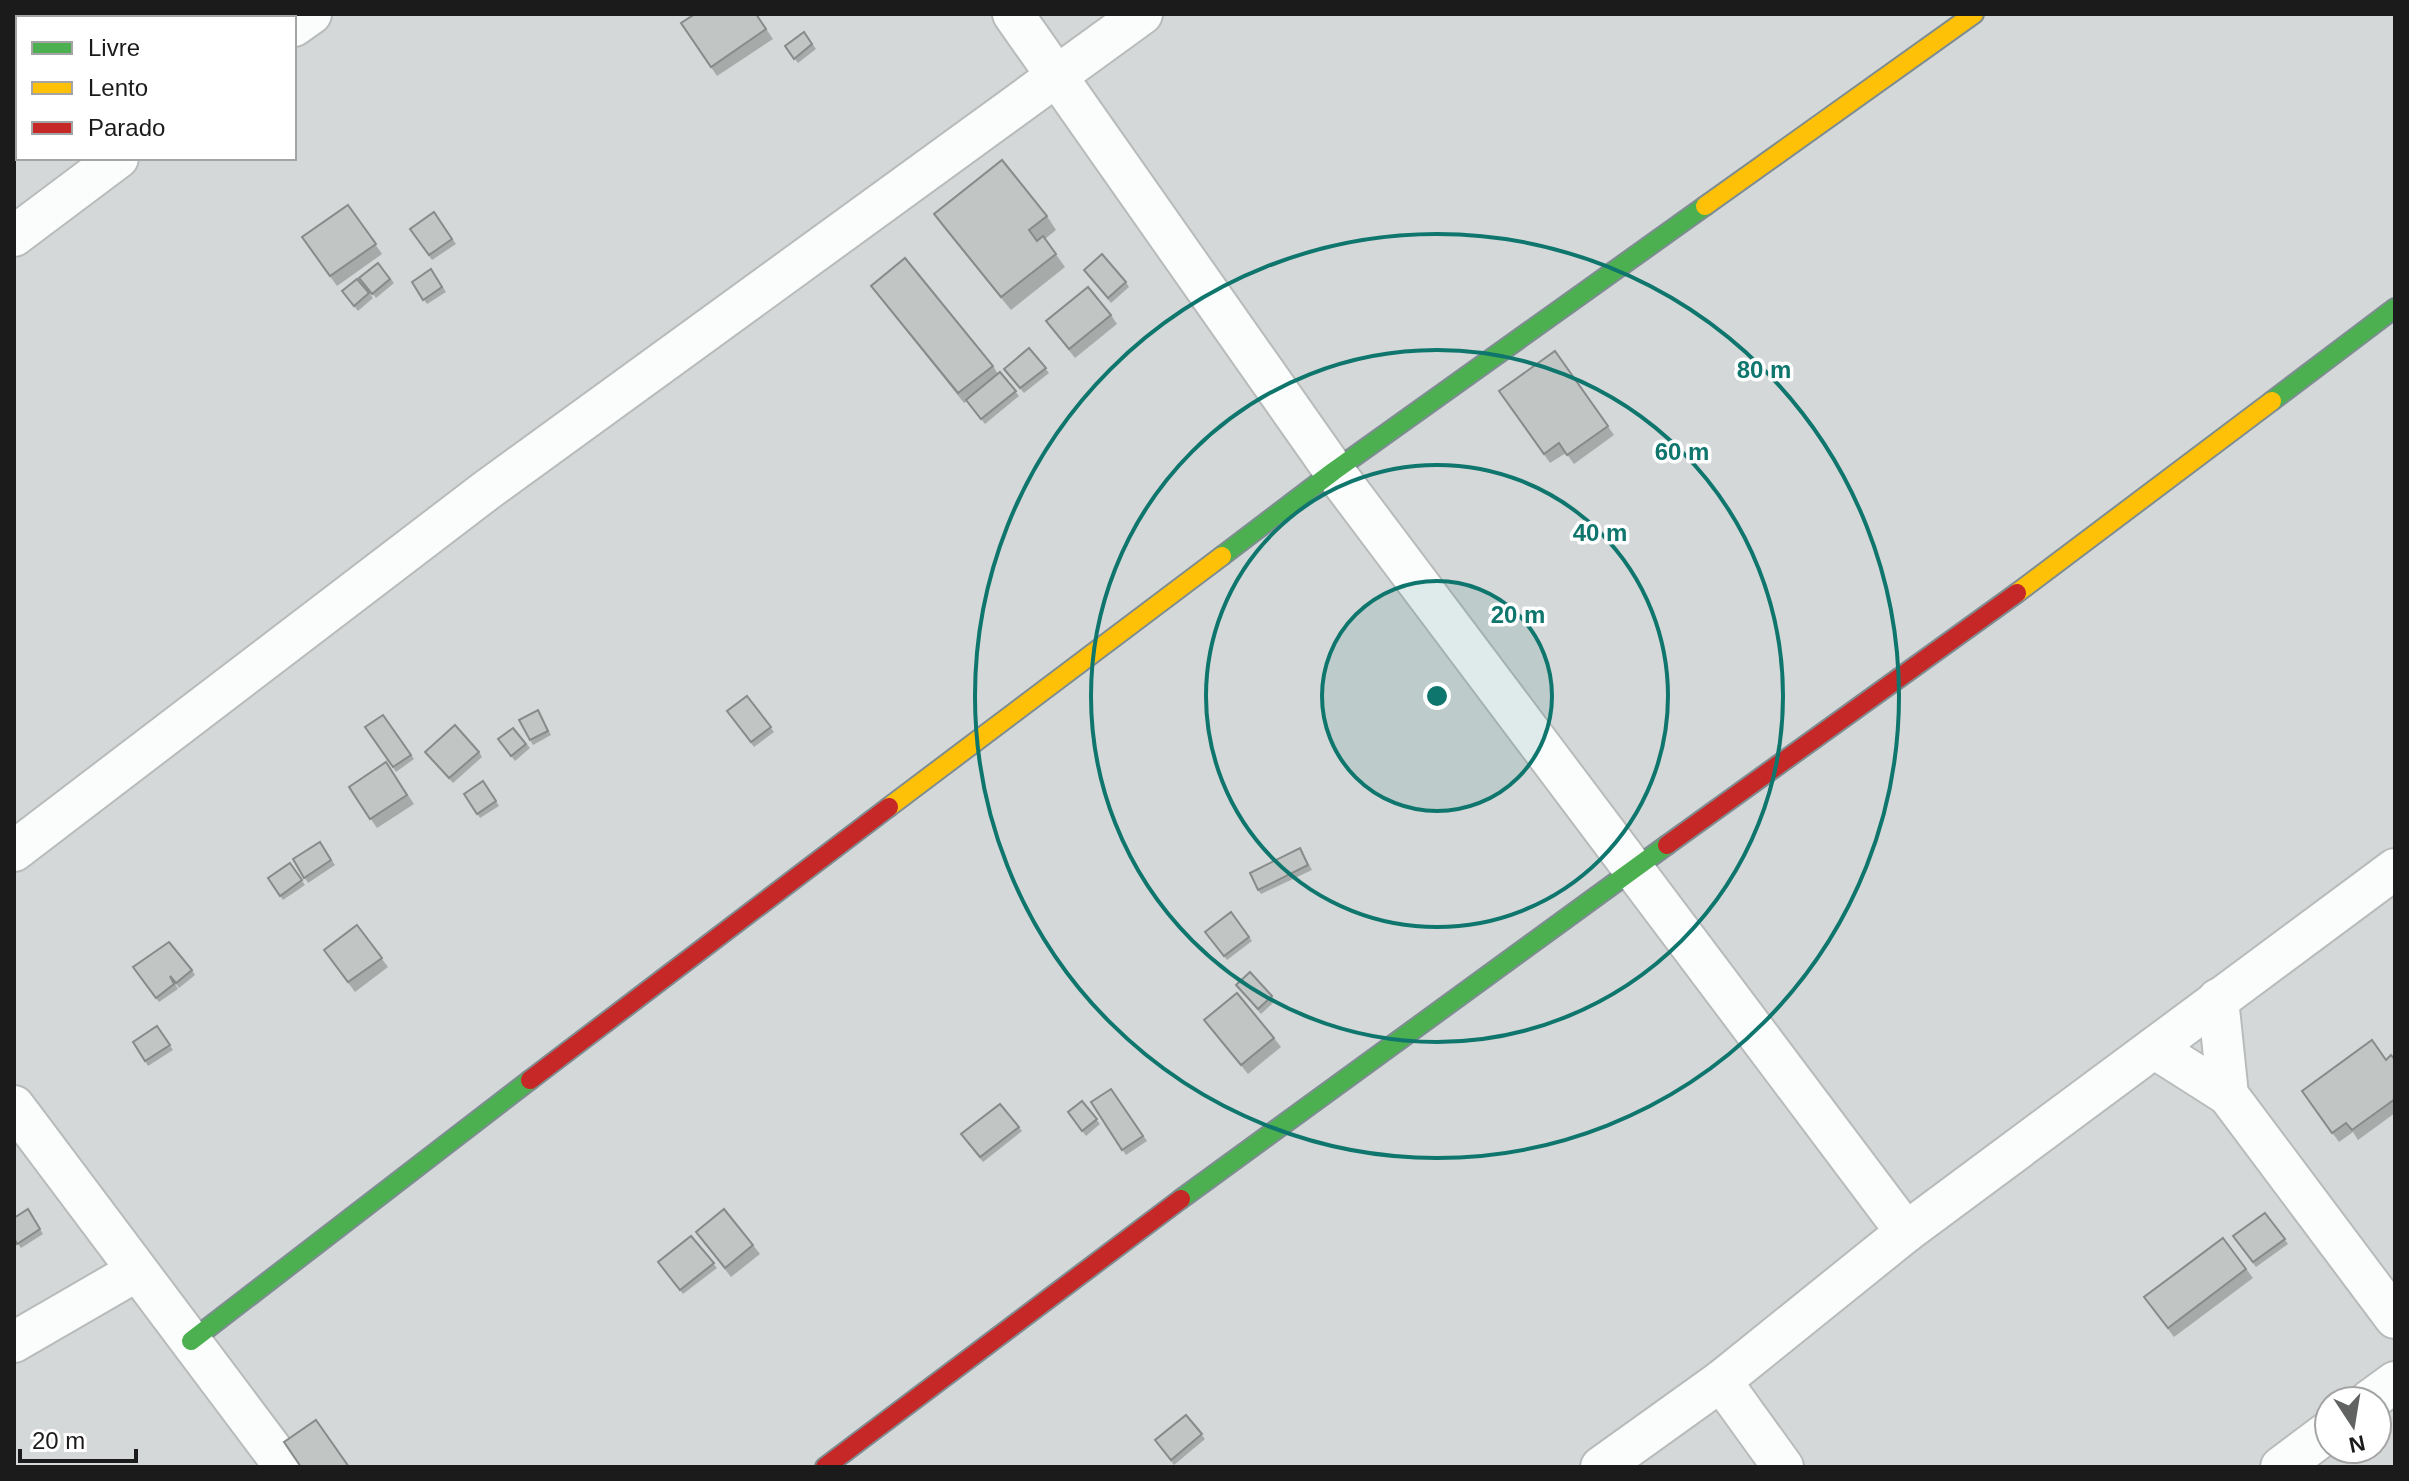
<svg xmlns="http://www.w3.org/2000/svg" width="2409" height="1481" viewBox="0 0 2409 1481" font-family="Arial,sans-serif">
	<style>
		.residential { fill: #d5d8d8; fill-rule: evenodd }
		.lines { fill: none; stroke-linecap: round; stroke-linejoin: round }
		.street-casing { stroke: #b9bbbb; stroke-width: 44 }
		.fast-casing { stroke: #7e8d92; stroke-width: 22 }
		.slow-casing { stroke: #7e8d92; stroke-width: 22 }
		.jam-casing { stroke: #7e8d92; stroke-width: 22 }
		.street { stroke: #fbfcfc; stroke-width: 40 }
		.fast { stroke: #4caf50; stroke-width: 18 }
		.slow { stroke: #ffc107; stroke-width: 18 }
		.jam { stroke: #c62828; stroke-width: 18 }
		.wall { fill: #a6aaa9 }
		.building { fill: #c1c6c5; stroke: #878b8a; stroke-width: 2 }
		.ring { fill: none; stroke: #0f766e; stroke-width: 4 }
		.centre { fill: #0f766e; stroke: #fff; stroke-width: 4 }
		.ring-label { font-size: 24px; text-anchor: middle; font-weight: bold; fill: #0f766e; stroke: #fff; stroke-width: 7; stroke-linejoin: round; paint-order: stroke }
	</style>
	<rect width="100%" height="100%" fill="#e4e9e9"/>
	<path class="residential" d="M14,14h2381v1453h-2381zM18,18h276v140h-276zM2329,1401h48v48h-48z"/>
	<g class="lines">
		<defs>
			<g id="street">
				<path d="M1013,14l321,457 572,761"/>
				<path d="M294,26l17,-12"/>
				<path d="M14,236l104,-78"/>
				<path d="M14,851l473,-361 655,-476"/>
				<path d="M2218,999l10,96 167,223"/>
				<path d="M2154,1048l74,47"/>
				<path d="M14,1106l271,361"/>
				<path d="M14,1342l121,-70"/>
				<path d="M1721,1381l62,86"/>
				<path d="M2369,1401l26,-19"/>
				<path d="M1601,1467l120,-86 185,-149 489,-363"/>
				<path d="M2281,1467l48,-36"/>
			</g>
			<g id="fast">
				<path d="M2272,401l123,-93"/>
				<path d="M1222,556l112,-85 371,-265"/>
				<path d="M1181,1199l486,-354"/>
				<path d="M191,1341l339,-261"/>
			</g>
			<g id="slow">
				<path d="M1705,206l269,-192"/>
				<path d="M2017,593l255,-192"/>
				<path d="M889,807l333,-251"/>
			</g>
			<g id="jam">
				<path d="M1667,845l350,-252"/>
				<path d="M530,1080l359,-273"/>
				<path d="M825,1467l356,-268"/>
			</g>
		</defs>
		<use href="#street" class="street-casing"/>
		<use href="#fast" class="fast-casing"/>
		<use href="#slow" class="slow-casing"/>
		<use href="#jam" class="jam-casing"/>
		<use href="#street" class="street"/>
		<use href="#fast" class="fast"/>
		<use href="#slow" class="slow"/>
		<use href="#jam" class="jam"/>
	</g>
	<g class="wall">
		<path d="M37,14h42l-5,4h-34z"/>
		<path d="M756,14l17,25 -56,37 -36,-53z"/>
		<path d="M804,32l12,17 -18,14 -13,-17z"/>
		<path d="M14,44l4,6v20l-4,3z"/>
		<path d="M348,205l34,49 -45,32 -35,-49z"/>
		<path d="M434,212l22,32 -24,16 -22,-31z"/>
		<path d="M934,214l113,2 9,14 -11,9 20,28 -54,43 -68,-83z"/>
		<path d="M378,263l16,20 -18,15 -17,-20z"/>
		<path d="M431,269l15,23 -19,12 -15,-22z"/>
		<path d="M1087,274l39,8 3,5 -18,16z"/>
		<path d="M871,286l122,80 5,8 2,-2 19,24 -34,28 -18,-23 -3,2z"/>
		<path d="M342,291l27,2 4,5 -15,13z"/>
		<path d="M1111,315l6,9 -42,34 -29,-37z"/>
		<path d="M1029,348l20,25 -25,20 -20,-24z"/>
		<path d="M1555,351l59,84 -40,29 -8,-11 -16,10 -51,-72z"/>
		<path d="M747,696l27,36 -20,15 -27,-36z"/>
		<path d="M538,710l13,25 -18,10 -3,-5z"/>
		<path d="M383,715l31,44 -18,13 -31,-45z"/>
		<path d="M513,728l17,20 -15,13 -17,-22z"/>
		<path d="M425,752h54l3,5 -29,26z"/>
		<path d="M386,762l28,42 -37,24 -28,-41z"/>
		<path d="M483,781l16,25 -19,12 -16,-24z"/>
		<path d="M320,842l15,23 -27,18 -15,-24z"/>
		<path d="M1300,848l12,22 -51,24 -3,-4z"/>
		<path d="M290,863l15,22 -22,15 -15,-22z"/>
		<path d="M1231,912l21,29 -25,19 -22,-28z"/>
		<path d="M357,925l31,42 -33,25 -31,-42z"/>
		<path d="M133,967l59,3 3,5 -16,13 -6,-8 5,9 -19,13z"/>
		<path d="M1236,985l36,11 3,5 -14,13z"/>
		<path d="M1204,1020l70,18 7,9 -33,27z"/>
		<path d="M157,1026l16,24 -25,16 -15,-24z"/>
		<path d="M2386,1060h9v53l-37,27 -5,-8 -14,10 -37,-51z"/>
		<path d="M1111,1089l36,52 -21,14 -35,-53z"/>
		<path d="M1082,1101l18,23 -14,12 -18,-24z"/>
		<path d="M1000,1104l22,27 -39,31 -22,-28z"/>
		<path d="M28,1209l15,25 -22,14 -7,-10z"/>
		<path d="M2265,1213l23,31 -32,23 -23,-31z"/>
		<path d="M696,1232l57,13 7,9 -29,23z"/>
		<path d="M691,1236l26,32 -34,26 -25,-32z"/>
		<path d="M2223,1238l30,40 -79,59 -30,-40z"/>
		<path d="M1186,1415l19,24 -31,26 -19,-25z"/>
	</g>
	<g class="building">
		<path d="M37,14h23l-5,4h-15z"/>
		<path d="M695,14h61l10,15 -55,38 -30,-44z"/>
		<path d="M804,32l8,12 -18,15 -9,-13z"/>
		<path d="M14,44l4,6v6l-4,3z"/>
		<path d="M18,81v37l-4,-6v-28z"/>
		<path d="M1002,160l45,56 -18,14 8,11 6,-5 13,18 -55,43 -67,-83z"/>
		<path d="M348,205l28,39 -46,32 -28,-39z"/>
		<path d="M434,212l18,27 -23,16 -19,-26z"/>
		<path d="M1102,254l24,28 -18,16 -24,-28z"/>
		<path d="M905,258l88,108 -35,27 -87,-107z"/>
		<path d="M378,263l12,16 -18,15 -13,-16z"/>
		<path d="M431,269l11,18 -19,13 -11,-18z"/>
		<path d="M357,279l12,14 -15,13 -12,-15z"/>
		<path d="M1088,287l23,28 -42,34 -23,-28z"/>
		<path d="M1029,348l17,20 -26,20 -16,-19z"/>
		<path d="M1555,351l53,75 -41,29 -8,-12 -15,11 -45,-63z"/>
		<path d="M1000,372l16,19 -35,28 -15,-19z"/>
		<path d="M747,696l24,31 -20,15 -24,-31z"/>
		<path d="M538,710l10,21 -18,9 -11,-20z"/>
		<path d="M383,715l28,40 -18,12 -28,-40z"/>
		<path d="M455,725l24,27 -30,26 -24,-26z"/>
		<path d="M513,728l13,16 -15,12 -13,-17z"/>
		<path d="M386,762l21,33 -37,24 -21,-32z"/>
		<path d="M483,781l13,20 -19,13 -13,-20z"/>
		<path d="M320,842l11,18 -27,18 -11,-19z"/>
		<path d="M1300,848l8,17 -50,25 -8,-17z"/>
		<path d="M290,863l12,17 -22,16 -12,-18z"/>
		<path d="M1231,912l18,25 -25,19 -19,-24z"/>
		<path d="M357,925l25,33 -34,24 -24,-32z"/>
		<path d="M169,942l23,28 -16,13 -6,-7 4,8 -18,14 -23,-31z"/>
		<path d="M1250,972l22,24 -14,13 -22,-24z"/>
		<path d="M1237,993l37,45 -33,27 -37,-45z"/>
		<path d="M157,1026l13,19 -25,16 -12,-19z"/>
		<path d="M2372,1040l14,20 5,-5 4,5v39l-43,31 -6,-7 -14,10 -30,-42z"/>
		<path d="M1111,1089l32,47 -21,14 -31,-48z"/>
		<path d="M1082,1101l15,18 -15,12 -14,-19z"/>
		<path d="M1000,1104l19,23 -39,30 -19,-23z"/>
		<path d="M28,1209l12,20 -23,15 -3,-6v-20z"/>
		<path d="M724,1209l29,36 -28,23 -29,-36z"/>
		<path d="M2265,1213l20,26 -32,23 -20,-26z"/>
		<path d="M691,1236l23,27 -34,27 -22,-28z"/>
		<path d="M2223,1238l23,31 -78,59 -24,-31z"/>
		<path d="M1186,1415l16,19 -31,26 -16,-20z"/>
		<path d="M316,1420l33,47h-48l-17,-25z"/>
	</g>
	<circle cx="1437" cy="696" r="115" fill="#0f766e" fill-opacity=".12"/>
	<g class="ring">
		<circle cx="1437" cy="696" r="115"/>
		<circle cx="1437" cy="696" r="231"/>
		<circle cx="1437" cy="696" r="346"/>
		<circle cx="1437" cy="696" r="462"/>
	</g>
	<circle cx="1437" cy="696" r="12" class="centre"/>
	<g class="ring-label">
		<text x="1764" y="378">80 m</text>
		<text x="1682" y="460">60 m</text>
		<text x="1600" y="541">40 m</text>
		<text x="1518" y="623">20 m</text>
	</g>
	<rect width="2409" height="1481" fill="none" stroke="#1b1b1b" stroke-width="32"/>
	<rect x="16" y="16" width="280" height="144" fill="#ffffff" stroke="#a4a4a4" stroke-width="2"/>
	<rect x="32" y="42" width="40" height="12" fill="#4caf50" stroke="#a4a4a4" stroke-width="2"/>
	<text x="88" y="56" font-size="24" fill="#1b1b1b">Livre</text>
	<rect x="32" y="82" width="40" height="12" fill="#ffc107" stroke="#a4a4a4" stroke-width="2"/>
	<text x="88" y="96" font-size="24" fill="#1b1b1b">Lento</text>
	<rect x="32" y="122" width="40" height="12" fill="#c62828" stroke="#a4a4a4" stroke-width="2"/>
	<text x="88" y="136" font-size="24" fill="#1b1b1b">Parado</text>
	<g transform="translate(2353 1425) rotate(168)"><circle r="38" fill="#ffffff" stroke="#a4a4a4" stroke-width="2"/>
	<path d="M0-6L14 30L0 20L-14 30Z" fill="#616363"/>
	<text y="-12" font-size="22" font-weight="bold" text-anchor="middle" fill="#1b1b1b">N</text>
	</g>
	<path d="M20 1449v12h116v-12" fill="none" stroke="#1b1b1b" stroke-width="4"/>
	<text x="32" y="1449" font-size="24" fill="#1b1b1b" stroke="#ffffff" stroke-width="6" paint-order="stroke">20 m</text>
</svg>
